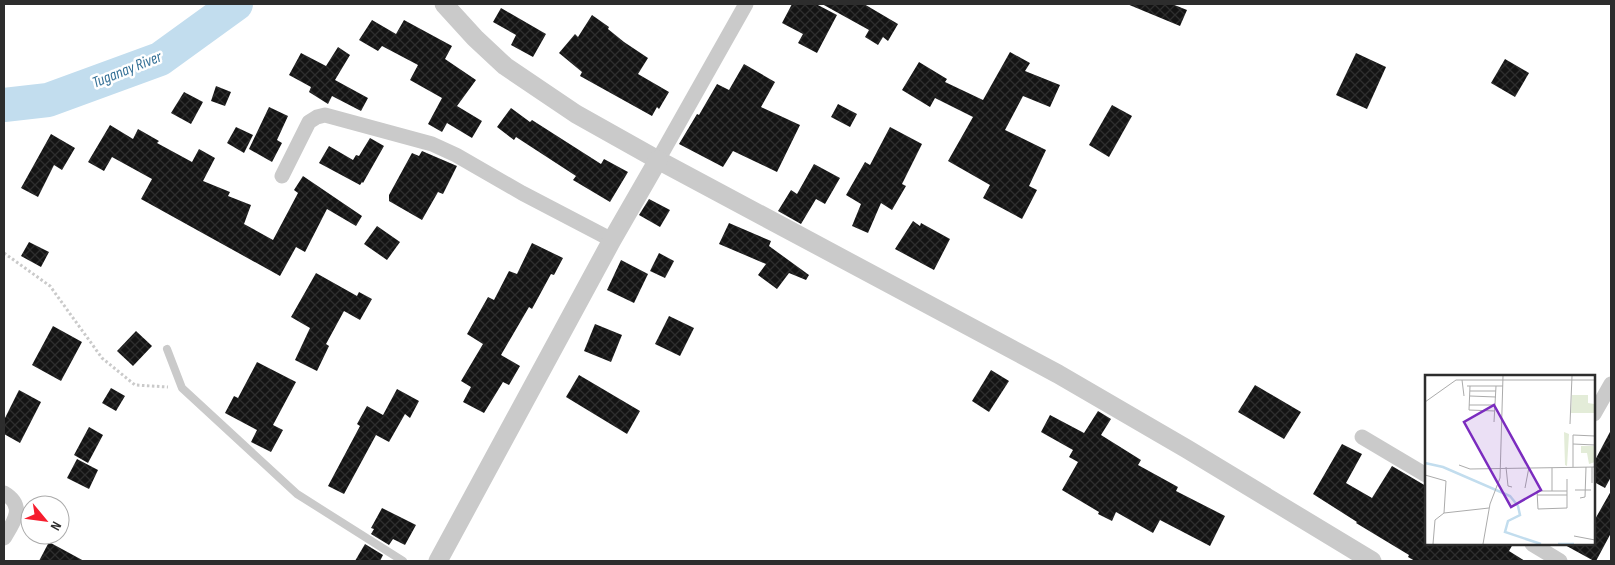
<svg xmlns="http://www.w3.org/2000/svg" width="1615" height="565" viewBox="0 0 1615 565" font-family="'Sofia Sans Condensed',sans-serif">
	<style>
		.lines { fill: none; stroke-linecap: round; stroke-linejoin: round }
		.river { stroke: #c2ddee; stroke-width: 34 }
		.building { fill: url(#building-cross-hatch) }
		.path { stroke: #cacaca; stroke-width: 3; stroke-dasharray: 2.5 2.5; stroke-linecap: butt }
		.service { stroke: #cacaca; stroke-width: 8 }
		.minor { stroke: #cacaca; stroke-width: 15 }
		.tertiary { stroke: #cacaca; stroke-width: 19 }
		.labels { text-anchor: middle; dominant-baseline: central; stroke-width: 5; stroke-linejoin: round; paint-order: stroke }
		.water-label { font-size: 16px; font-style: italic; fill: #347096; stroke: #fff }
		.inset-river { fill: none; stroke: #c2ddee; stroke-width: 2.5 }
		.inset-road { fill: none; stroke: #ababab; stroke-width: 1 }
		.view { fill: #7b2cbf; fill-opacity: 0.15; stroke: #7b2cbf; stroke-width: 2.5 }
		.inset-edge { fill: none; stroke: #2d2d2d; stroke-width: 2.5 }
	</style>
	<defs>
		<pattern id="building-cross-hatch" width="8" height="8" patternUnits="userSpaceOnUse" patternTransform="scale(1.25)"><rect width="8" height="8" fill="#141414"/><path d="M0 0l8 8M0 8l8-8" fill="none" stroke="#2e2e2e"/></pattern>
	</defs>
	<rect width="100%" height="100%" fill="#fff"/>
	<g class="lines">
		<path class="river" d="M4,105l44,-5 112,-41 76,-55"/>
	</g>
	<g class="building">
		<path d="M792,4h24l21,11 -20,38 -19,-10 5,-9 -21,-11z"/>
		<path d="M822,4h42l34,20 -10,17 -5,-4 -5,8 -13,-8 4,-7z"/>
		<path d="M1127,4h45l15,6 -7,16z"/>
		<path d="M501,8l45,26 -13,23 -22,-12 5,-10 -23,-13z"/>
		<path d="M592,15l17,12 -1,2 16,13 24,16 -10,16 31,18 -10,17 -2,-2 -5,9 -72,-40 2,-4 -23,-19 16,-19 3,3z"/>
		<path d="M372,20l24,14 8,-14 48,26 -7,13 31,21 -19,26 25,15 -10,17 -25,-15 -5,9 -14,-8 14,-26 -32,-18 8,-15 -36,-19 -4,5 -19,-11z"/>
		<path d="M338,47l12,8 -15,25 33,18 -7,13 -29,-15 -4,8 -19,-12 2,-5 -22,-12 12,-22 25,13z"/>
		<path d="M1010,52l20,11 -5,8 35,14 -10,22 -27,-11 -18,34 41,20 -17,36 8,4 -15,29 -39,-21 7,-13 -42,-24 25,-44 -38,-19 -5,9 -28,-17 17,-28 28,17 -2,3 38,18z"/>
		<path d="M1356,53l30,14 -19,42 -31,-14z"/>
		<path d="M1505,59l24,14 -14,24 -24,-14z"/>
		<path d="M744,64l31,18 -14,25 39,18 -23,47 -44,-21 -10,16 -44,-23 18,-30 2,1 18,-31 12,6z"/>
		<path d="M216,86l15,6 -6,14 -14,-5z"/>
		<path d="M184,92l19,10 -12,22 -20,-11z"/>
		<path d="M838,104l19,10 -7,13 -19,-10z"/>
		<path d="M1112,105l20,11 -23,41 -20,-12z"/>
		<path d="M269,107l19,9 -11,24 5,3 -10,19 -23,-13z"/>
		<path d="M511,108l19,14 2,-2 69,44 3,-5 24,13 -18,30 -37,-22 3,-4 -60,-39 -2,3 -17,-13z"/>
		<path d="M110,125l23,14 5,-10 21,12 -2,2 35,19 7,-13 16,9 -12,23 27,11 -2,4 23,9 -7,19 29,16 25,-47 -4,-3 9,-14 59,40 -6,10 -29,-17 -22,43 -9,-5 -16,29 -139,-77 11,-20 -40,-22 -8,14 -16,-9z"/>
		<path d="M236,127l17,8 -9,18 -17,-10z"/>
		<path d="M890,127l32,17 -20,40 4,2 -14,24 -11,-7 -13,30 -16,-7 9,-22 -15,-9 19,-33 5,3z"/>
		<path d="M51,134l24,14 -13,22 -8,-5 -16,32 -17,-9z"/>
		<path d="M370,138l14,8 -21,37 -1,-1 -2,3 -41,-22 10,-17 24,14 3,-5 3,1z"/>
		<path d="M422,151l35,15 -14,28 -5,-2 -16,28 -33,-19v-6l23,-42 7,3z"/>
		<path d="M814,164l26,14 -15,26 -9,-5 -15,25 -23,-13 13,-21 6,4z"/>
		<path d="M649,199l21,11 -10,17 -21,-12z"/>
		<path d="M913,221l7,5 1,-3 29,16 -16,31 -39,-21z"/>
		<path d="M729,223l42,18 -2,5 40,29 -3,5 -17,-7 -12,16 -19,-14 8,-11 -47,-20z"/>
		<path d="M377,226l23,16 -13,18 -23,-16z"/>
		<path d="M29,242l20,10 -8,15 -20,-11z"/>
		<path d="M532,243l31,15 -9,17 -3,-1 -19,35 -3,-2 -28,48 19,11 -11,19 -6,-3 -19,31 -21,-11 8,-15 -10,-6 22,-37 -16,-10 21,-37 6,3 15,-29 8,3z"/>
		<path d="M659,253l15,8 -9,17 -15,-7z"/>
		<path d="M621,260l27,14 -14,29 -27,-13z"/>
		<path d="M316,273l41,23 2,-4 13,7 -12,21 -16,-9 -18,33 3,2 -12,25 -22,-11 15,-32 -19,-11z"/>
		<path d="M669,316l25,12 -14,28 -25,-12z"/>
		<path d="M595,324l27,11 -11,27 -27,-11z"/>
		<path d="M53,326l29,16 -21,39 -29,-16z"/>
		<path d="M136,331l16,15 -19,20 -16,-15z"/>
		<path d="M257,362l39,20 -23,43 10,5 -12,22 -20,-10 6,-12 -32,-17 9,-17 4,2z"/>
		<path d="M991,370l18,11 -20,31 -17,-11z"/>
		<path d="M579,375l61,36 -13,23 -61,-37z"/>
		<path d="M1255,385l46,27 -17,27 -46,-27z"/>
		<path d="M111,388l14,8 -9,15 -14,-8z"/>
		<path d="M397,389l22,12 -9,17 -5,-4 -16,28 -13,-7 -32,59 -16,-8 32,-60 -3,-2 10,-18 16,9z"/>
		<path d="M19,390l22,12 -21,41 -16,-9v-14z"/>
		<path d="M1098,411l13,8 -10,16 40,25 -3,5 40,22 -2,4 49,25 -15,30 -50,-26 -7,13 -37,-21 -4,9 -14,-7 1,-2 -37,-22 16,-28 -9,-5 4,-7 -32,-18 9,-17 34,18z"/>
		<path d="M89,427l14,8 -15,28 -14,-8z"/>
		<path d="M1611,430v47l-6,11 -11,-6v-20z"/>
		<path d="M1342,444l20,10 -16,29 26,15 20,-32 34,20v58h87l-4,7 16,10h-110l-7,-4 1,-2 -53,-32 1,-1 -44,-28z"/>
		<path d="M77,459l21,11 -9,19 -22,-11z"/>
		<path d="M1611,491v42l-15,28h-2l-31,-17h31v-23z"/>
		<path d="M382,508l34,17 -11,20 -12,-6 -4,6 -18,-11 3,-5 -3,-1z"/>
		<path d="M49,542l35,19h-45z"/>
		<path d="M365,544l18,11 -3,6h-25z"/>
	</g>
	<g class="lines">
		<path class="path" d="M4,253l46,33 52,72 33,27 33,2"/>
		<path class="service" d="M167,349l15,39 115,106 106,67"/>
		<g class="minor">
			<path d="M658,160l88,-156"/>
			<path d="M282,176l27,-54 8,-5 8,-2 107,29 24,11 66,38 90,47"/>
			<path d="M1594,414l17,-30"/>
			<path d="M1362,437l64,38"/>
			<path d="M4,493c22,13 10,29 0,45"/>
			<path d="M1532,544l28,17"/>
		</g>
		<g class="tertiary">
			<path d="M444,4l31,34 30,28 71,48 82,46 400,214 129,75 185,112"/>
			<path d="M438,561l174,-321 46,-80"/>
		</g>
	</g>
	<g class="labels">
		<g class="water-label">
			<text transform="translate(127 70) rotate(-22)">Tuganay River</text>
		</g>
	</g>
	<g transform="translate(1425 375)">
		<rect width="170" height="170" fill="#fff"/>
		<path d="M147,20h16v8l6,1 1,9h-24z" fill="#e3ecd8"/>
		<path d="M139,57l5,2 -2,32 -2,-1zM156,71h13l1,16 -6,2 -2,-11h-6z" fill="#e3ecd8"/>
		<path class="inset-river" d="M0,88l18,4 67,29 8,10 2,9 -12,6 -3,11 36,12M133,169h16"/>
		<path class="inset-road" d="M37,5l2,16M42,11h36M45,11l-1,24 26,1M45,16h26M45,21l26,1M0,27l31,-22h139M44,30h26M69,47l2,-36M145,49l2,-48M148,69l22,1M34,90l11,4 125,-2M81,92l2,19 4,1M148,92v-32l22,1M0,100l21,6 -2,32 -9,7 -2,24M167,108v-16M100,113l4,-21M150,115h16M127,116v-23M142,116h-30l1,18 29,-1v-29M112,120h30M155,123l5,-1 1,-30M19,138l45,-5M149,161l21,4M58,169l7,-40 10,-26 3,-102"/>
		<path class="view" d="M69,30l47,85 -30,17 -47,-85z"/>
		<rect width="170" height="170" class="inset-edge"/>
	</g>
	<rect width="1615" height="565" fill="none" stroke="#2d2d2d" stroke-width="10"/>
	<g transform="translate(45 520) rotate(119)"><circle r="24" fill="#ffffff" stroke="#ababab"/>
	<path d="M0-4L9 19L0 12L-9 19Z" fill="#f61d2e"/>
	<text y="-8" font-size="14" font-weight="bold" text-anchor="middle" fill="#2d2d2d">N</text>
	</g>
</svg>
